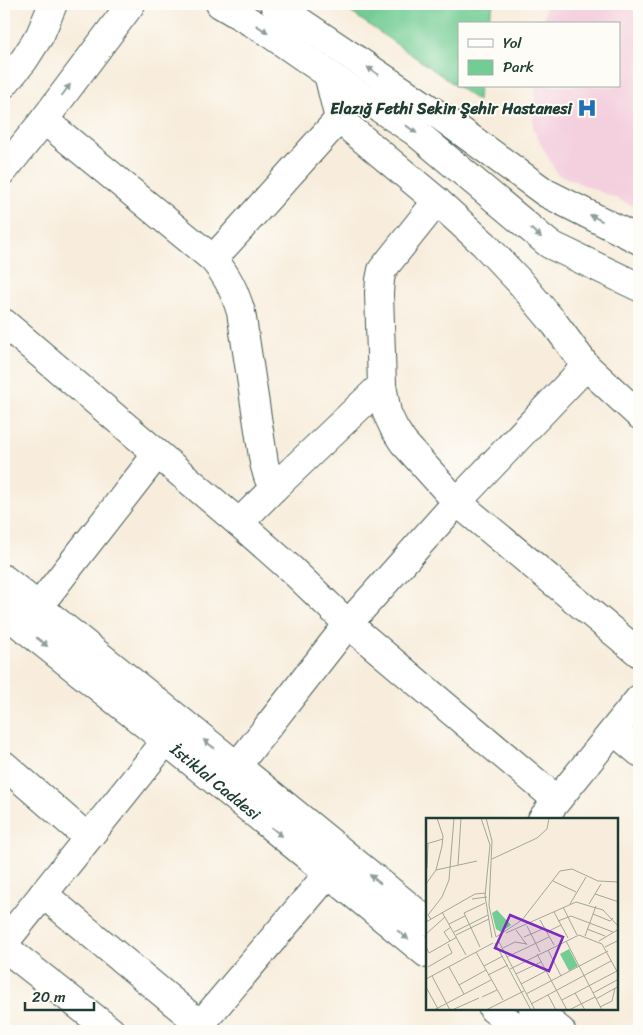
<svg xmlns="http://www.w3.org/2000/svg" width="643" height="1035" viewBox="0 0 643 1035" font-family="Sriracha,sans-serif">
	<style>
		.built { fill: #f4cfde }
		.green { fill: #72cc93; stroke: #488464 }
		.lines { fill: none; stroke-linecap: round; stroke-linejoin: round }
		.minor-casing { stroke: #40574d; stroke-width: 30 }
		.minor { stroke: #fff; stroke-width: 28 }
		.oneway { fill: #8f9e9a }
		.labels { text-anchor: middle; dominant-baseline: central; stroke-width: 4; stroke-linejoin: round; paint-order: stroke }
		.poi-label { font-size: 16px; font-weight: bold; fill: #1f3d34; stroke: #fdfcf7; text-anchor: end }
		.street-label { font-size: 16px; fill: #1f3d34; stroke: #fdfcf7 }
		.inset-road { fill: none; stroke: #a1a799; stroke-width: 1 }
		.view { fill: #7b2cbf; fill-opacity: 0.15; stroke: #7b2cbf; stroke-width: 2.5 }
		.inset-edge { fill: none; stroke: #1f3d34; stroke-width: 2.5 }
	</style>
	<rect width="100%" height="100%" fill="#fdfcf7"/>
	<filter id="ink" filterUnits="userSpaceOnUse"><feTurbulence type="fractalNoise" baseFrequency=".02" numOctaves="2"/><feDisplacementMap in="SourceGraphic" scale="10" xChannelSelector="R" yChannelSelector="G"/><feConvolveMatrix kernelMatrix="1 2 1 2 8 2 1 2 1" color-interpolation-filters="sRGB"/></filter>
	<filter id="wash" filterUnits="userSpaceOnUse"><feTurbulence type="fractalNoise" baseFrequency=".0096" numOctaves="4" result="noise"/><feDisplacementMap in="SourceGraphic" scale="20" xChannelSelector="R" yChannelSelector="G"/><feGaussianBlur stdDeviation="1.12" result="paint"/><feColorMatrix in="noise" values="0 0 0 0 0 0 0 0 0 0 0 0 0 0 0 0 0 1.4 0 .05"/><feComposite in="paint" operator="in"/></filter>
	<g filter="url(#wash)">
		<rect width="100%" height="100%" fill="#f8eddd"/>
		<path class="built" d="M546,4h93v204l-82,-34 -24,-45 3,-43h83v-62h-76z"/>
		<path class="green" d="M339,4h155l-8,20h-27v62h20l-1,15z"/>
	</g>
	<g filter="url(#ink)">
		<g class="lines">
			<defs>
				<g id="minor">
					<path d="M220,4l46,27 62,43 86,57 135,113 90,43"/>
					<path d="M274,4l166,112 106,77 93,47"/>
					<path d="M328,74l11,45 98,82 47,43 36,38 35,42 31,42 53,49"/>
					<path d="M4,84l20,-24 16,-25 13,-31"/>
					<path d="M44,120l169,139c15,18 21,31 28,53l23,151 4,14 6,11"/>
					<path d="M4,170l40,-50 87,-116"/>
					<path d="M213,259l126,-140"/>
					<path d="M4,323l235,200 53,47 56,54 209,176"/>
					<path d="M382,385l5,28 7,15 9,14 54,60 182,151"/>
					<path d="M239,523l35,-35 108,-103 -3,-92 1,-13 2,-10 55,-69"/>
					<path d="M4,579l233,187 190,155"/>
					<path d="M38,607l119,-153"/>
					<path id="s1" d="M4,612l161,128 262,214"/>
					<path d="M614,731l25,21"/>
					<path d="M4,765l83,72"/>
					<path d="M237,766l111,-142 109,-122 129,-136"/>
					<path d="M542,819l97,-120"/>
					<path d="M43,894l158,131"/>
					<path d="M4,943l173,-216"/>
					<path d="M4,947l107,84"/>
					<path d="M493,1009l28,22"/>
					<path d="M533,1009l28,22"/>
					<path d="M195,1031l133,-157"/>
				</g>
			</defs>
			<use href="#minor" class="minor-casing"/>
			<use href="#minor" class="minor"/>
		</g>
		<defs><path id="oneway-solid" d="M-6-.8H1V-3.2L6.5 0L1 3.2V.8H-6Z" transform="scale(1.25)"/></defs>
		<g class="oneway">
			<use href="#oneway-solid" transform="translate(262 29) rotate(32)"/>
			<use href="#oneway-solid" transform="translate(373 71) rotate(-146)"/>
			<use href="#oneway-solid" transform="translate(66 90) rotate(-53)"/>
			<use href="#oneway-solid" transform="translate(411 129) rotate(36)"/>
			<use href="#oneway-solid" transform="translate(596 218) rotate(-153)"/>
			<use href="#oneway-solid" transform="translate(536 233) rotate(40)"/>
			<use href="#oneway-solid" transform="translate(42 642) rotate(38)"/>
			<use href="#oneway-solid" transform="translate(209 744) rotate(-142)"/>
			<use href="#oneway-solid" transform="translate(277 832) rotate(39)"/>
			<use href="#oneway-solid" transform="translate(375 879) rotate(-141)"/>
			<use href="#oneway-solid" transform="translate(403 935) rotate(39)"/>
		</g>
	</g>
	<defs>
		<symbol id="hospital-bare" viewBox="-9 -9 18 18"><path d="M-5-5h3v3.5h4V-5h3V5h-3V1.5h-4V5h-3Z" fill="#1f6fb2" stroke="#fdfcf7" stroke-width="2.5" paint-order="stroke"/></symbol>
	</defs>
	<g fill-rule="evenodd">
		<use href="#hospital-bare" x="573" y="94" width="28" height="28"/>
	</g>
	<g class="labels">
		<g class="poi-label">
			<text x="572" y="108">Elazığ Fethi Sekin Şehir Hastanesi</text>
		</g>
		<g class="street-label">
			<text stroke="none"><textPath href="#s1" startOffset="271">İstiklal Caddesi</textPath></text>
		</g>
	</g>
	<g transform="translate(426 818)">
		<rect width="192" height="192" fill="#f8eddd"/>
		<path d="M71,92l14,15 -10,7 -5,-3 -4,-16zM143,131l9,17 -9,5 -9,-17z" fill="#72cc93"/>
		<path class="inset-road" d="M55,0l9,27 -5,51 7,42M60,0l6,23 -3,65 7,31M0,26l17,-5M66,41l45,-21 10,-9 2,-11M32,47l3,-47M1,50l1,-24M10,52l41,-9M127,63l23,11M0,66l10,-14 6,-24 1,-10 -6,-18M169,76l24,8M46,81l15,-2M144,86l16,-27M163,86l12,-20M137,89l14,28M16,94l24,43M128,94l14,26M167,96l17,7 3,-3M5,101l-3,-4 14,-18 7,-17 5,-62M114,102l14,25M132,103l13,-5 42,16M0,104l49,-28 11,-1M23,106l16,-8M101,108l13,26M161,111l18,7M90,112l11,15M28,114l34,-17M121,114l14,-7M80,115l70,-31 27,8 16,17M0,116l19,-17M30,117l33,-16M159,118l11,-30M70,119l26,-17 38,-49 12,-2 26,12 21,1M98,119l21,-9M72,122l37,70M24,123l-6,-9 7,-5M140,123l36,69M173,123l20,-12M69,125l36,67M0,129l3,6 28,-16M54,129l-16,-34 21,-10M179,129l14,-7M77,130l12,-6 12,2M122,132l13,26M50,134l27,48M111,136l30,56M81,139l42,-20M58,148l19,-10M2,149l24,-14 -4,-9M23,149l15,27M84,151l69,-34 23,9 17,31M90,156l25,-12M62,157l20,-10M6,158l18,34M0,161l67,-36M95,166l25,-13M33,167l27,-15M0,169l12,22M149,175l10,17M167,175l26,-14M100,176l82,-43M122,177l8,15M56,179l15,-7M170,181l23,-13M136,182l55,-29M105,186l80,-43M174,189l12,-6 3,-13M8,192l57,-30M26,192l27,-12M60,192l38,-19M143,192l26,-13"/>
		<path class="view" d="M84,97l53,22 -14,34 -54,-23z"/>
		<rect width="192" height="192" class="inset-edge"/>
	</g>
	<rect width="643" height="1035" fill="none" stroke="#fdfcf7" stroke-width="20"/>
	<rect x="458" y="22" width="162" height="65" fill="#fdfcf7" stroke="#a4b0a9"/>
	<rect x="468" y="39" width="25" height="8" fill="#ffffff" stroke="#a4b0a9"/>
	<text x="503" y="48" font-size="15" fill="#1f3d34">Yol</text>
	<rect x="468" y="60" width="25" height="15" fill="#72cc93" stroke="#a4b0a9"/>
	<text x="503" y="72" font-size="15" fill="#1f3d34">Park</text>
	<path d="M25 1002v8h69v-8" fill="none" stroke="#1f3d34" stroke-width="2.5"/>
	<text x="32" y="1002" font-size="15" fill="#1f3d34" stroke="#fdfcf7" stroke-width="4" paint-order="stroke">20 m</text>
</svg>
